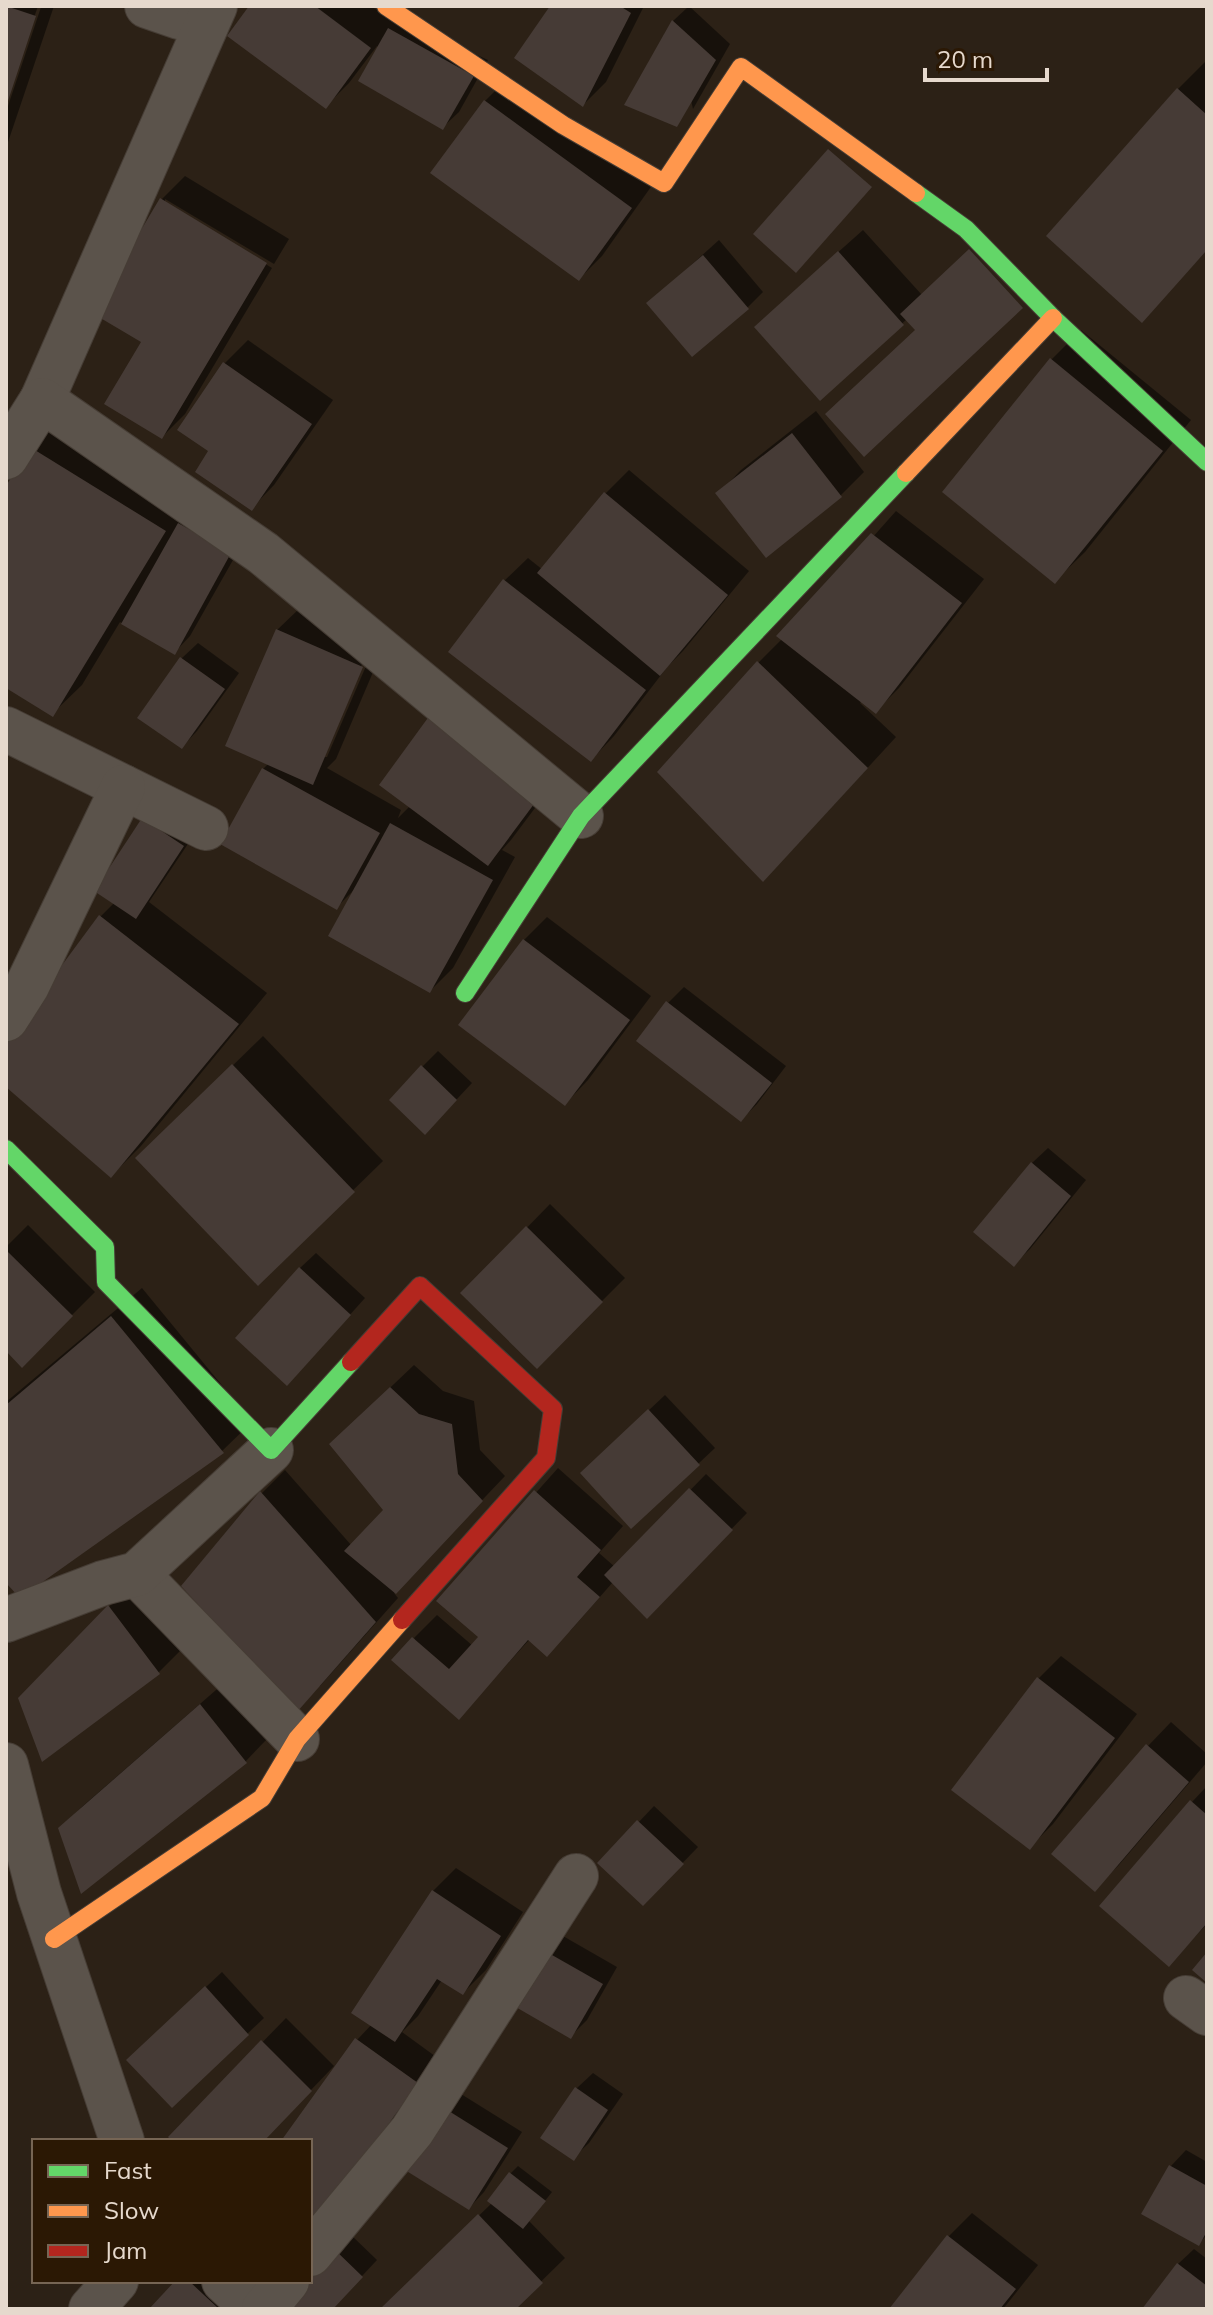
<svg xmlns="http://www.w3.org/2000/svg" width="1213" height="2315" viewBox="0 0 1213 2315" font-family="Mulish,sans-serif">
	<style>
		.shadow { fill: #0007; fill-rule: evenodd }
		.building { fill: #463b36 }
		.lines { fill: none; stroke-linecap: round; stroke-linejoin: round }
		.street-casing { stroke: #463d35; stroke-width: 46 }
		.fast-casing { stroke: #463d35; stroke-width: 20 }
		.slow-casing { stroke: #463d35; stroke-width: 20 }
		.jam-casing { stroke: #463d35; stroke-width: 20 }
		.street { stroke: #5b534b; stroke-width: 44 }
		.fast { stroke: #63d668; stroke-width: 18 }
		.slow { stroke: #ff974d; stroke-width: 18 }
		.jam { stroke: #b3261e; stroke-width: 18 }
	</style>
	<rect width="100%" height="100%" fill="#2c2116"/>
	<g class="shadow">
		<path d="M6,6h32l-32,94z"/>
		<path d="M38,6h16l-48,142v-36l35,-105z"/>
		<path d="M252,6h117l119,54 -29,52 -16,15 -66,-81 -28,37 -23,23z"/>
		<path d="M552,6h92l-38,76 -23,23z"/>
		<path d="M689,6l41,38 -37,65 -20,-88z"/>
		<path d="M1207,60v190l-65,70 36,-231z"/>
		<path d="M508,78l145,106 -51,72 -23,23 -94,-178z"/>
		<path d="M185,176l104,63 -15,25 -109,-65v4l107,65 -87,146 -23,23 -18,-96 18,-142z"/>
		<path d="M863,230l59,65 -5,35 -10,-11 -87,79 -40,-94z"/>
		<path d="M719,240l44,52 -16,16 -98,-5z"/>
		<path d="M1081,330l110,90 -106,132 -30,29 -4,-221z"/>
		<path d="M248,340l85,60 -59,85 -23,24 -40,-58 14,-88z"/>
		<path d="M816,411l48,61 -23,23 -75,60 -48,-61 23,-24z"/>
		<path d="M61,419l185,118 -56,99 -15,16 -55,-30 -38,63 -30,29 -46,-28v-196l25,-41z"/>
		<path d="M629,470l120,101 -66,80 -15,15 -54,70 -23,24 -87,-179 24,-23 15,12 63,-77z"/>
		<path d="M896,511l88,68 -85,109 -23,23 -14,-10 -2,2 36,34 -104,113 -34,-187 24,-24z"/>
		<path d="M301,607l84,37 -49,115 -9,9 74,42 -3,8 12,-12 152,-34 -51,68 -9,10 13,7 -62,111 -23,23 -76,-101 -18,18 -73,-139 6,-6 8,-133zM365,657l4,2 -42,98h-4z"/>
		<path d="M198,643l41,30 -42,58 -15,16 -42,-30 42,-59z"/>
		<path d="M144,819l54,10 -49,73 118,91 -126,153 -30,30 -105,-92v-40l94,-127 14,-14z"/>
		<path d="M547,917l104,79 -63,84 -23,24 -41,-164z"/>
		<path d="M684,987l102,79 -29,38 -16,16 -73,-117z"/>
		<path d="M263,1036l120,125 -125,122 -120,-125z"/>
		<path d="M438,1051l34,32 -31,33 -19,-49z"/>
		<path d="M1048,1148l38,32 -56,69 -16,15 18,-101z"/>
		<path d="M550,1204l75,74 -88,88 -74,-73z"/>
		<path d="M28,1225l67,67 -73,73 -16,-16v-102z"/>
		<path d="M316,1253l49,45 -62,69 -3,-99z"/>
		<path d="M142,1288l110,134 -30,29 -216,129v-178z"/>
		<path d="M414,1365l29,26 31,10 6,49 25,26 -111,117 4,5 -78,88 -137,-100 79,-93 23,-23 67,76 33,-36 -30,-89z"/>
		<path d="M665,1395l50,53 -83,78 -34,-68z"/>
		<path d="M558,1468l65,58 -24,27 16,14 91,-93 41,39 -100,103 -34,-34 -43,49 -40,8 -71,78 -45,-79 23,-23 36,31 7,-9 -41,-36z"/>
		<path d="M132,1583l50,66 -23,23 -139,27z"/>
		<path d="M1061,1656l76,58 -84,110 -23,23 8,-168z"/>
		<path d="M224,1683l44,55 -23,24 -185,66 24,-23z"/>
		<path d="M1171,1722l36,32v8l-89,104 -24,23 54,-143z"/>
		<path d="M1207,1786v138l-38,40 23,-162z"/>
		<path d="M654,1806l44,41 -55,57 -43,-41z"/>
		<path d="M456,1868l67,44 -37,58 -23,23 -21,-13 -24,36 -16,16 37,27 -114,159 -15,-77h-26l73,-101 15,-16 61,-133z"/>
		<path d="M563,1936l54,31 -30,53 -16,16 -55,-31z"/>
		<path d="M222,1972l42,46 -92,87 -27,-61z"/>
		<path d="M286,2018l48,48 -72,75h-87l-5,-4z"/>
		<path d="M593,2073l30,21 -34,49 -16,15 -30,-20 34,-50z"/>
		<path d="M461,2094l61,38 -38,60 -15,16 -24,-98z"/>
		<path d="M1186,2150l21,12v73l-9,9 -54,-30 27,-48z"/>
		<path d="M518,2166l34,26 -23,29 36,37 -52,51h-131l110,-106 18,-29z"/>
		<path d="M972,2213l66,52 -35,44h-111l57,-73z"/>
		<path d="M350,2234l27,26 -46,49h-38l17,-28z"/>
		<path d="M1194,2249l13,10v46l-3,4h-60l34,-45z"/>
		<path d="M178,2281h72l30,28h-129z"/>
	</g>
	<g class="building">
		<path d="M6,6l30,10 -29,88h-1z"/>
		<path d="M249,6h66l56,42 -45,61 -99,-73z"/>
		<path d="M550,6h70l11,7 -48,94 -69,-49z"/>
		<path d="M672,20l44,40 -39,67 -53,-22z"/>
		<path d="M388,28l86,48 -31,54 -85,-49z"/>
		<path d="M1177,88l30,27v135l-65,73 -96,-87z"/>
		<path d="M484,100l148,108 -53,73 -149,-108z"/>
		<path d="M828,149l44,38 -76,86 -43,-39z"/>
		<path d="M160,198l107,65 -105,176 -58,-35 37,-62 -49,-29z"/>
		<path d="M969,249l54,59 -159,149 -39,-43 90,-84 -15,-16z"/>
		<path d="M838,251l66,74 -84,76 -66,-74z"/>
		<path d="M703,255l46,54 -57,48 -46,-54z"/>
		<path d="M1050,358l113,93 -108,133 -113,-92z"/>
		<path d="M223,362l89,62 -60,87 -57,-39 13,-21 -31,-21z"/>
		<path d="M792,433l50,64 -76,61 -51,-65z"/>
		<path d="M30,447l136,84 -113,186 -47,-29v-202z"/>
		<path d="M604,492l124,103 -68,81 -123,-103z"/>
		<path d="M178,523l53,30 -56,102 -54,-31z"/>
		<path d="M871,533l91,70 -86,111 -100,-78z"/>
		<path d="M503,579l143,111 -55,72 -143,-110z"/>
		<path d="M276,629l87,38 -50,118 -88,-39z"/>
		<path d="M180,657l45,32 -43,60 -45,-31z"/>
		<path d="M757,661l111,107 -105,114 -106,-110z"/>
		<path d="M430,715l110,81 -52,70 -109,-81z"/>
		<path d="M262,768l118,65 -43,77 -117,-66z"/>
		<path d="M142,818l42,28 -48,73 -42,-28z"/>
		<path d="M390,823l103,57 -63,113 -102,-57z"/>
		<path d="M99,915l140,109 -128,154 -105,-91v-46z"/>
		<path d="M523,939l107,81 -65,86 -107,-81z"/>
		<path d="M666,1001l106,82 -31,39 -105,-81z"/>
		<path d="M232,1064l123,128 -97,94 -123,-128z"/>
		<path d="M421,1065l36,35 -32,35 -36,-35z"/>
		<path d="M1031,1162l40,34 -57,71 -41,-35z"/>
		<path d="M526,1226l77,76 -66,67 -77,-76z"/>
		<path d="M6,1250l67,66 -51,52 -16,-17z"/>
		<path d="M299,1267l52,48 -64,71 -52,-48z"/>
		<path d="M111,1316l113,137 -204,145 -14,-15v-178z"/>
		<path d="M390,1387l29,27 33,10 6,50 25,27 -87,93 -52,-43 39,-41 -54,-66z"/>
		<path d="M648,1409l52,56 -69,64 -51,-56z"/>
		<path d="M689,1488l44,42 -86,89 -43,-44z"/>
		<path d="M534,1490l67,60 -24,27 23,20 -53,60 -19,-17 -69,80 -68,-60 21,-23 37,32 29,-32 -42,-36z"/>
		<path d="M260,1491l116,131 -79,90 -116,-126z"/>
		<path d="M108,1605l52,69 -118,88 -24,-64z"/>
		<path d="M1037,1677l78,61 -85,112 -79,-60z"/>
		<path d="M200,1704l47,59 -166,131 -23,-66z"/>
		<path d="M1146,1744l43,38 -94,110 -44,-38z"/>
		<path d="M1190,1800l17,15v108l-38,44 -70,-61z"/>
		<path d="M637,1820l47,44 -41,42 -46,-43z"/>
		<path d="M432,1890l69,46 -38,59 -26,-16 -42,63 -44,-29z"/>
		<path d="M545,1951l58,33 -32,55 -57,-33z"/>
		<path d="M1207,1952v31l-15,-13z"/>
		<path d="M205,1986l44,49 -77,73 -46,-48z"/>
		<path d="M355,2038l63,45 -108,150v-92h-29z"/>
		<path d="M261,2040l51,51 -48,50h-92l-4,-4z"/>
		<path d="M575,2087l33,23 -34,51 -34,-23z"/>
		<path d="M444,2108l64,40 -39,62 -64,-40z"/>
		<path d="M1169,2165l38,21v45l-8,15 -58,-32z"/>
		<path d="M509,2172l37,29 -23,28 -36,-28z"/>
		<path d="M478,2214l65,69 -27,26h-136z"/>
		<path d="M947,2235l69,54 -16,20h-111z"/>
		<path d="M333,2248l30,29 -30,32h-43l12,-28h8v-9z"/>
		<path d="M1177,2263l30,23v18l-4,5h-61z"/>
		<path d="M175,2281h14l30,28h-70z"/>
	</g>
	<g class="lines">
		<defs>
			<g id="street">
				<path d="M147,6l32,11 13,-11"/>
				<path d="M42,400l173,-394"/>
				<path d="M6,457l36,-57 221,153 318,263"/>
				<path d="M6,729l200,99"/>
				<path d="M6,1019l21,-33 96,-199"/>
				<path d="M137,1574l160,165"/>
				<path d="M6,1620l97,-37 34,-9 134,-124"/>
				<path d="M6,1765l33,128 83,248"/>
				<path d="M1186,1998l21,15"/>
				<path d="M310,2254l102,-123 164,-255"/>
				<path d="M224,2281l31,28"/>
				<path d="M91,2309l25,-28"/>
				<path d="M264,2309l23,-28"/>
			</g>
			<g id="fast">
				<path d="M916,193l50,36 87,89 154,144"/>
				<path d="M465,993l116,-177 325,-343"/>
				<path d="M6,1149l99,98 1,35 165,168 80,-88"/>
			</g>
			<g id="slow">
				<path d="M386,6l177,119 101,58 77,-116 175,126"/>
				<path d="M906,473l147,-155"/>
				<path d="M54,1939l208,-141 35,-59 105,-119"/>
			</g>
			<path id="jam" d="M351,1362l69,-76 133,123 -7,49 -144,162"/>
		</defs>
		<use href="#street" class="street-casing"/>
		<use href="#fast" class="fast-casing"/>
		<use href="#slow" class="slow-casing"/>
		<use href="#jam" class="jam-casing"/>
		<use href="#street" class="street"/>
		<use href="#fast" class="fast"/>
		<use href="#slow" class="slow"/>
		<use href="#jam" class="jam"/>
	</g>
	<rect width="1213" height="2315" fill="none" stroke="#e6d9cd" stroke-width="16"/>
	<rect x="32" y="2139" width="280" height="144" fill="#2b1804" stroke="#766554" stroke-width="2"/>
	<rect x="48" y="2165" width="40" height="12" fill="#63d668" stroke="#766554" stroke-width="2"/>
	<text x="104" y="2179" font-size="24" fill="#e6d9cd">Fast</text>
	<rect x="48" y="2205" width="40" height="12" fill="#ff974d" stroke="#766554" stroke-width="2"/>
	<text x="104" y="2219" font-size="24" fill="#e6d9cd">Slow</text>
	<rect x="48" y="2245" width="40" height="12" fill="#b3261e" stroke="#766554" stroke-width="2"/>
	<text x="104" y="2259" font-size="24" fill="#e6d9cd">Jam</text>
	<path d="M925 68v12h122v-12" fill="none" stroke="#e6d9cd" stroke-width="4"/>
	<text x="937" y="68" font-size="24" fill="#e6d9cd" stroke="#2b1804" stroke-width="6" paint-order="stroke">20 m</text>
</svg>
